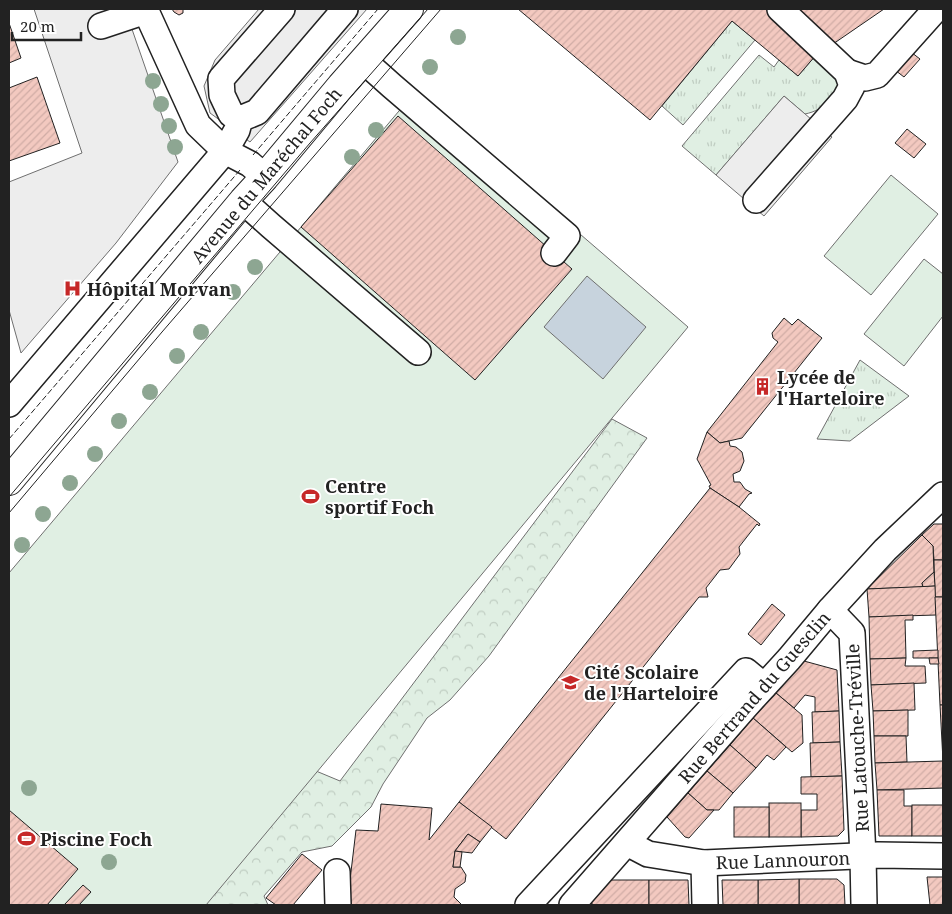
<svg xmlns="http://www.w3.org/2000/svg" width="952" height="914" viewBox="0 0 952 914" font-family="'Noto Serif',serif">
	<style>
		.grass { fill: url(#grass-tufts); stroke: #6f6f6f }
		.forest { fill: url(#forest-crowns); stroke: #6f6f6f }
		.pitch { fill: #e0efe3; stroke: #6f6f6f }
		.parking { fill: #ededed; stroke: #6f6f6f }
		.water { fill: #c7d3dd; stroke: #6f6f6f }
		.building { fill: url(#building-hatch); stroke: #222 }
		.lines { fill: none; stroke-linecap: round; stroke-linejoin: round }
		.minor-casing { stroke: #222; stroke-width: 28 }
		.major-casing { stroke: #222; stroke-width: 30 }
		.minor { stroke: #fff; stroke-width: 25 }
		.major { stroke: #fff; stroke-width: 28 }
		.tram { stroke: #222; stroke-width: 1 }
		.fence { stroke: #222; stroke-width: 1; stroke-dasharray: 6 2.5; stroke-linecap: butt }
		.tree { fill: #8da692 }
		.labels { text-anchor: middle; dominant-baseline: central; stroke-width: 4; stroke-linejoin: round; paint-order: stroke }
		.street-label { font-size: 18px; fill: #222; stroke: #fff }
		.poi-label { font-size: 18px; font-weight: bold; fill: #222; stroke: #fff; text-anchor: start }
	</style>
	<defs>
		<pattern id="grass-tufts" width="24" height="20" patternUnits="userSpaceOnUse" patternTransform="scale(1.25)"><rect width="24" height="20" fill="#e0efe3"/><path d="M3 7l-1-3M5 7V3M7 7l1-3M15 17l-1-3M17 17v-4M19 17l1-3" fill="none" stroke="#c0cdc2"/></pattern>
		<pattern id="forest-crowns" width="20" height="18" patternUnits="userSpaceOnUse" patternTransform="scale(1.25)"><rect width="20" height="18" fill="#e0efe3"/><path d="M2 6a3 3 0 1 1 6 0M12 15a3 3 0 1 1 6 0" fill="none" stroke="#c0cdc2"/></pattern>
		<pattern id="building-hatch" width="6" height="6" patternUnits="userSpaceOnUse" patternTransform="scale(1.25)"><rect width="6" height="6" fill="#f3c9c0"/><path d="M-1 1l2-2M0 6l6-6M5 7l2-2" fill="none" stroke="#d0aca5"/></pattern>
	</defs>
	<rect width="100%" height="100%" fill="#fff"/>
	<g class="grass">
		<path d="M732,21l23,19 -72,85 -21,-19z"/>
		<path d="M759,55l15,12 5,-7 19,16 18,-21c8,8 26,24 21,36 -2,3 -6,7 -8,9 -7,8 -14,12 -24,14l-21,-18 -68,79 -34,-29z"/>
		<path d="M860,360l49,36 -59,45 -33,-2z"/>
	</g>
	<path class="forest" d="M612,419l35,19 -158,218 -39,44 -23,18 -44,66 -12,23 -39,39 -30,6 -38,44 4,9h-149l197,-134 24,10z"/>
	<g class="pitch">
		<path d="M415,92l273,235 -482,578h-197v-332z"/>
		<path d="M891,175l47,39 -67,81 -47,-39z"/>
		<path d="M924,259l19,15v42l-39,50 -40,-32z"/>
	</g>
	<g class="parking">
		<path d="M34,9h91l53,153 -62,81 -95,110 -12,-43v-128l73,-29z"/>
		<path d="M259,9h108l-117,133 -40,-29 -6,-27 11,-26z"/>
		<path d="M784,96l48,41 -68,79 -48,-41z"/>
	</g>
	<path class="water" d="M587,276l59,51 -43,52 -59,-52z"/>
	<g class="building">
		<path d="M172,9h11v4l-4,2 -5,-3z"/>
		<path d="M518,9h248l12,14 38,32 -18,21 -66,-55 -82,99z"/>
		<path d="M800,9h84l-51,35 -36,-32z"/>
		<path d="M9,23l12,35 -12,5z"/>
		<path d="M907,49l13,10 -16,18 -13,-10z"/>
		<path d="M37,77l23,66 -51,18v-73z"/>
		<path d="M398,116l174,153 -97,111 -174,-153z"/>
		<path d="M907,129l19,15 -12,14 -19,-15z"/>
		<path d="M784,318l8,7 6,-6 24,19 -80,100 -22,5 -13,-11 71,-90 -5,-4 -1,-5z"/>
		<path d="M707,432l13,11 9,-2 1,5 6,1 6,5 2,9 -4,10 -7,3 1,8h6l5,7 7,4 -3,1 -10,13 -29,-19 -1,-2 2,-1 -14,-26z"/>
		<path d="M710,488l29,19 21,17 -1,2 -2,-2 -18,23 1,7 -11,15 -9,1 -14,18 2,9h-9l-193,242 -47,-37z"/>
		<path d="M934,524h9v36h-9l-1,-14 -11,-11z"/>
		<path d="M922,535l11,11 1,26 -12,11 1,4 -56,2z"/>
		<path d="M934,560h9v37h-8z"/>
		<path d="M934,572l1,14 -12,1 -1,-4z"/>
		<path d="M935,586l1,29 -67,2 -2,-28z"/>
		<path d="M935,597h8v108h-3z"/>
		<path d="M772,604l13,11 -24,30 -13,-11z"/>
		<path d="M913,615v5h-8l1,38 -36,1 -1,-42z"/>
		<path d="M938,650v8h-25v-7z"/>
		<path d="M906,658l-1,8h20l1,17 -55,2 -1,-26z"/>
		<path d="M929,658h9l1,6h-9z"/>
		<path d="M804,661l33,9 2,41 -24,1v-15l-10,-2 -11,13 -18,-15z"/>
		<path d="M914,683l1,27 -42,1 -2,-26z"/>
		<path d="M776,693l26,22 1,28 -11,9 -39,-34z"/>
		<path d="M940,705h3v71v-15z"/>
		<path d="M908,710v26h-34l-1,-25z"/>
		<path d="M839,711l1,31 -27,1 -1,-31z"/>
		<path d="M753,718l33,29 -12,13 -7,-5 -11,13 -26,-23z"/>
		<path d="M874,736h32l1,26 -32,1z"/>
		<path d="M840,742l2,34 -31,1 -1,-34z"/>
		<path d="M730,745l26,23 -23,25 -26,-22z"/>
		<path d="M943,761v27l-66,2 -2,-27z"/>
		<path d="M707,771l26,22 -14,17h-12l-19,-17z"/>
		<path d="M842,776l2,54 -6,6 -37,1v-27h16v-16h-16v-17z"/>
		<path d="M877,790h27v16h8v30h-33z"/>
		<path d="M688,793l19,17h7l-25,28 -4,-1 -18,-20z"/>
		<path d="M459,802l33,25 -12,15 -12,-8 -13,17 -2,16h8l5,8 -1,7 -10,7 -1,8 8,8h-115l9,-75 22,1 3,-27 51,4 -3,32z"/>
		<rect x="769" y="803" width="32" height="34"/>
		<rect x="912" y="805" width="31" height="31"/>
		<rect x="734" y="807" width="35" height="30"/>
		<path d="M9,810l69,59 -31,36h-38z"/>
		<path d="M468,834l12,8 -8,11 -17,-2z"/>
		<path d="M455,851l7,1 -2,15h-7z"/>
		<path d="M302,854l20,16 -29,35h-17l-10,-7z"/>
		<path d="M927,877h16v28h-13z"/>
		<path d="M799,879h38l7,6 1,20h-46z"/>
		<path d="M799,879v26h-41v-25z"/>
		<path d="M611,880h38v25h-55l-3,-2z"/>
		<path d="M649,880h39l1,25h-40z"/>
		<path d="M722,880h36v25h-35z"/>
		<path d="M83,885l8,7 -12,13h-15z"/>
	</g>
	<g class="lines">
		<defs>
			<g id="minor">
				<path d="M101,26l45,-15 52,114 27,26 25,13 15,13"/>
				<path d="M364,61l28,25 175,150 -13,17"/>
				<path d="M847,72l18,6 12,-3 59,-66"/>
				<path d="M240,119l-9,-5 -9,-19 -1,-16 61,-70"/>
				<path d="M756,200l89,-101 7,-13 -5,-14 -67,-63"/>
				<path d="M243,201l28,25 147,126"/>
				<path d="M9,404l216,-253 12,-21 3,-11 17,-7 88,-103"/>
				<path d="M830,610l22,23 11,223 1,49"/>
				<path d="M627,843l21,11 56,9 174,-8 65,1"/>
				<path d="M704,863l1,42"/>
				<path d="M337,872l1,33"/>
				<path d="M528,905l218,-234 18,15"/>
				<path d="M572,905l174,-199 43,-47 41,-49 55,-60 58,-55"/>
			</g>
			<path id="major" d="M9,481l234,-280 22,-24 76,-91 68,-77"/>
		</defs>
		<use href="#minor" class="minor-casing"/>
		<use href="#major" class="major-casing"/>
		<use href="#minor" class="minor"/>
		<use href="#major" class="major"/>
		<g class="tram">
			<path d="M9,497l301,-354 118,-134"/>
			<path d="M9,513l153,-181 279,-323"/>
		</g>
		<g class="fence">
			<path d="M253,155l125,-146"/>
			<path d="M9,439l231,-269"/>
		</g>
	</g>
	<g class="tree">
		<circle cx="458" cy="37" r="8"/>
		<circle cx="430" cy="67" r="8"/>
		<circle cx="153" cy="81" r="8"/>
		<circle cx="161" cy="104" r="8"/>
		<circle cx="169" cy="126" r="8"/>
		<circle cx="376" cy="130" r="8"/>
		<circle cx="175" cy="147" r="8"/>
		<circle cx="352" cy="157" r="8"/>
		<circle cx="255" cy="267" r="8"/>
		<circle cx="233" cy="292" r="8"/>
		<circle cx="201" cy="332" r="8"/>
		<circle cx="177" cy="356" r="8"/>
		<circle cx="150" cy="392" r="8"/>
		<circle cx="119" cy="421" r="8"/>
		<circle cx="95" cy="454" r="8"/>
		<circle cx="70" cy="483" r="8"/>
		<circle cx="43" cy="514" r="8"/>
		<circle cx="22" cy="545" r="8"/>
		<circle cx="29" cy="788" r="8"/>
		<circle cx="109" cy="862" r="8"/>
	</g>
	<defs>
		<symbol id="hospital-bare" viewBox="-9 -9 18 18"><path d="M-5-5h3v3.5h4V-5h3V5h-3V1.5h-4V5h-3Z" fill="#c62828" stroke="#fff" stroke-width="2.5" paint-order="stroke"/></symbol>
		<symbol id="building-bare" viewBox="-9 -9 18 18"><path d="M-4-6H4V6H1V3H-1V6H-4ZM-2.5-4.3h1.7v1.8h-1.7ZM.8-4.3h1.7v1.8H.8ZM-2.5-1h1.7V.8h-1.7ZM.8-1h1.7V.8H.8Z" fill="#c62828" stroke="#fff" stroke-width="2.5" paint-order="stroke"/></symbol>
		<symbol id="stadium-bare" viewBox="-9 -9 18 18"><path d="M0-5a6.5 5 0 1 0 0 10a6.5 5 0 1 0 0-10ZM-3.5-1.8h7v3.6h-7Z" fill="#c62828" stroke="#fff" stroke-width="2.5" paint-order="stroke"/></symbol>
		<symbol id="school-bare" viewBox="-9 -9 18 18"><path d="M0-5L7-2L0 1L-7-2ZM-4 1L0 2.5L4 1V4Q0 6-4 4Z" fill="#c62828" stroke="#fff" stroke-width="2.5" paint-order="stroke"/></symbol>
	</defs>
	<g fill-rule="evenodd">
		<use href="#hospital-bare" x="60" y="276" width="25" height="25"/>
		<use href="#building-bare" x="750" y="374" width="25" height="25"/>
		<use href="#stadium-bare" x="298" y="484" width="25" height="25"/>
		<use href="#school-bare" x="558" y="670" width="25" height="25"/>
		<use href="#stadium-bare" x="14" y="826" width="25" height="25"/>
	</g>
	<g class="labels">
		<g class="street-label">
			<text transform="translate(266 175) rotate(-50)">Avenue du Maréchal Foch</text>
			<text transform="translate(754 697) rotate(-49)">Rue Bertrand du Guesclin</text>
			<text transform="translate(857 738) rotate(-93)">Rue Latouche-Tréville</text>
			<text transform="translate(783 860) rotate(-2)">Rue Lannouron</text>
		</g>
		<g class="poi-label">
			<text x="87" y="289">Hôpital Morvan</text>
			<text x="777" y="377">Lycée de<tspan x="777" dy="21">l'Harteloire</tspan></text>
			<text x="325" y="486">Centre<tspan x="325" dy="21">sportif Foch</tspan></text>
			<text x="584" y="672">Cité Scolaire<tspan x="584" dy="21">de l'Harteloire</tspan></text>
			<text x="40" y="839">Piscine Foch</text>
		</g>
	</g>
	<rect width="952" height="914" fill="none" stroke="#222222" stroke-width="20"/>
	<path d="M12 32v8h69v-8" fill="none" stroke="#222222" stroke-width="2.5"/>
	<text x="20" y="32" font-size="15" fill="#222222" stroke="#ffffff" stroke-width="4" paint-order="stroke">20 m</text>
</svg>
